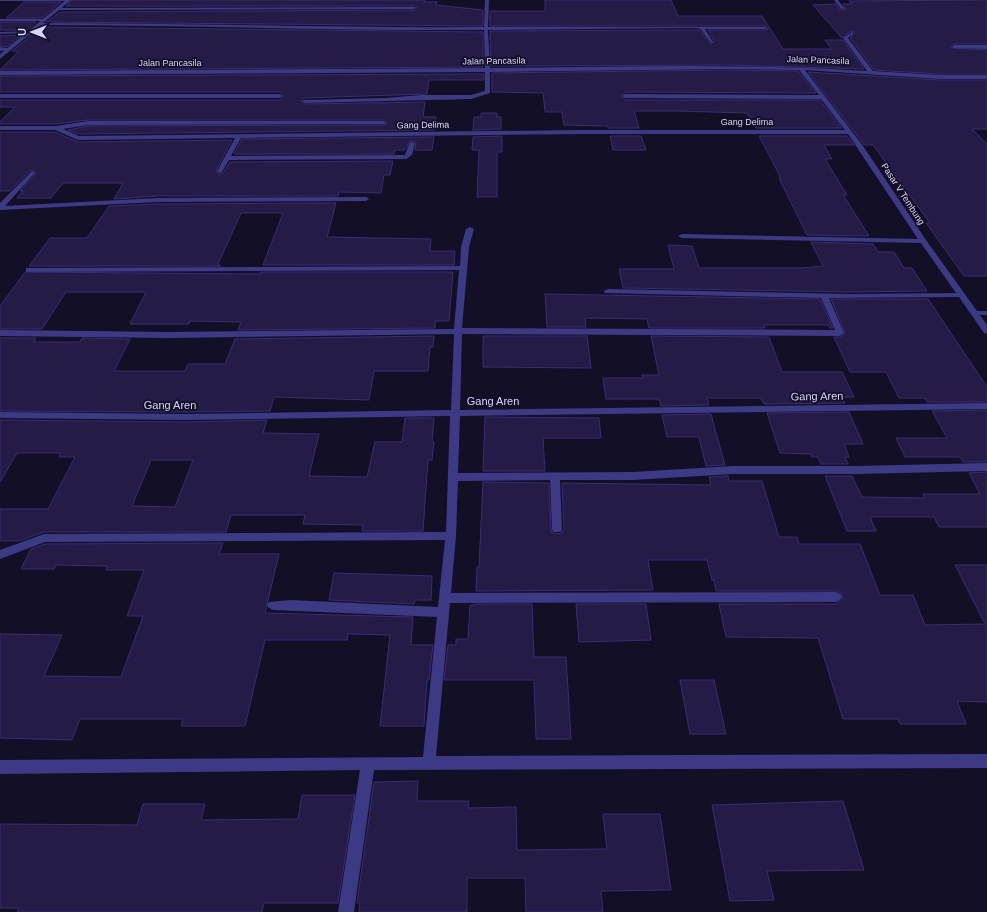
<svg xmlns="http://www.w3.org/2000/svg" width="987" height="912" viewBox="0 0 987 912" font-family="Helvetica,sans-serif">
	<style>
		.building { fill: #241b47; stroke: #3b2d73; fill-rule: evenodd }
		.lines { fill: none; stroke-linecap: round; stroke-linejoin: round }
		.minor { fill: #3d3a85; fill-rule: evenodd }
		.tertiary { fill: #3d3a85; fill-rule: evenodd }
		.labels { text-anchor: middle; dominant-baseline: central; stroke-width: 3.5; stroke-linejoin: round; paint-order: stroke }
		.far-street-label { font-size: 9px; fill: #d9d4ff; stroke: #130f26 }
		.street-label { font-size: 11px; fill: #d9d4ff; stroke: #130f26 }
	</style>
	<rect width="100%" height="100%" fill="#130f26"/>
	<g class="building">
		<path d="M72,0h353l-1,2h13l-1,3 47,5v16l-436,-4 13,-10 354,-2 4,-3 -2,-1h-350z"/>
		<path d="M545,0h126l7,16h84l21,33h49l-7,-9h18l21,29 -138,-4 -235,1 -1,-35 206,-1h3l12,14 3,-3 -6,-11h57l3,-1 -3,-3h-275v-15h55z"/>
		<path d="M987,0v44h-33l-3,4 36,2v24h-47l-66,-4 -24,-32 5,-6 -4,-1 -9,7 -29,-33 23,-1 4,6h5l1,-1 -3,-5h9l-3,-3z"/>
		<path d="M24,2h37l-19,16h-36z"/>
		<path d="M0,22h36l-9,8h-27z"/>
		<path d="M41,27l442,5v35l-483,3 19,-19h-7z"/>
		<path d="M0,35v1l21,-1 -14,12 -7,-1z"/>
		<path d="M727,70l71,1 18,22 -191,-1 -4,4 4,4h195l22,28h-86l-9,-15 -69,-2h-44l5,17h-31v-2l-44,-1 -2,-13h-17l-2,-19 -51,-1v-19z"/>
		<path d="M808,72l132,8h47v49h-15l15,15v132h-23l-38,-53h4l-57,-78h-9z"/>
		<path d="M484,74v6h-55l-2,14 -124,4 -2,3 4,3 120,-2 -2,15h13l-1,13 -356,4 -11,-4 20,-4 298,-1 1,-2 -4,-3h-295l-32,4h-56v-2l15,-15h-15v-7h280l4,-4 -4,-4h-280v-16z"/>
		<path d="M481,113h16v4h4v12l-28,1 1,-13h7z"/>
		<path d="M0,132h55l23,10 154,-2 -16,30 3,4 4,-1 7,-11 163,-1 -3,14h-6l-3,18 -42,-1 -1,4h-180l-44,3 9,-16h-60l-12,15h-34l6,-7h-3l16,-18 -5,-3 -21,21h-10z"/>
		<path d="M502,136v16h-5v45h-20l2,-47h-7l1,-13z"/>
		<path d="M610,136h31l5,14h-33z"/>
		<path d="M759,136h88l7,9h-30l8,14h-7l22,36h-4l26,41 -62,-1 -28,-57h2z"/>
		<path d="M434,137l-2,13h-17l1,-8 -6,-1 -5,9h-10l-1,4h-160l8,-15z"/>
		<path d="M336,203l-9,34 104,2 -1,12h25l-1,14h-191l20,-52h-42l-23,51 3,2h-192l21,-28h37l22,-32 49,-2z"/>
		<path d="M811,242l62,2 5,8h16l10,16h8l15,23 -76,1 -228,-4 -4,-19h55l-6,-24 24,1 7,22h103l21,-2z"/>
		<path d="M25,272l235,2 1,-2h192l-4,49h-14v7l-197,2 3,-8 -51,-1 -1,3h-59l16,-32h-80l-24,37h-42v-23z"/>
		<path d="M545,294l275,5 13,29h-3l-2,-3h-64l1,3h-116l-2,-9 -62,-1 1,9h-39z"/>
		<path d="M831,299h97l59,88v15h-60l-2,-4h-26l-13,-26h-36l-16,-35h7l4,-4z"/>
		<path d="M434,336l-1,11h-3l-2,24h-54l-5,29 -95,-3 -4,14 -84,1 -186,-1v-73h36l-3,4h47l2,-4 48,1 -16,32h71l3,-7h37l10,-25z"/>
		<path d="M483,336h104l4,32 -108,-1z"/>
		<path d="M651,336l118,1 13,35h60l12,25h-12l3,6 -81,1 -3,-6h-54l2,7 -48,1 -2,-7h-53l-3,-21h40l-1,-3h17z"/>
		<path d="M987,410v52h-24l-3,-5h-55l-9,-19h51l-15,-27z"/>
		<path d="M849,412l14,32h-19l5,13h-4l3,7h-27l-3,-7h-6l-1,-3 -31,-1 -13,-40z"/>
		<path d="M711,414l4,15 10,36 -19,1 -7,-29h-32l-5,-22z"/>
		<path d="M485,417l114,1 2,20h-58l2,33h-62z"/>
		<path d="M405,418h29l-2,24h2l-2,18h-4l-5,71h-61l1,-6 -60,-1 2,-9h-74l-5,17h-182l-25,9h-19v-32h48l27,-52h-16l2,-4h-44l-17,29v-62l186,2 81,-2 -4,13 56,1 -10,42 58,1 8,-35h27zM151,460h42l-18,47 -43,-1z"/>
		<path d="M987,472v55h-48l-5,-10h-64l6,14h-29l-22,-55h27l10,21 63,1 -2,-4h57l-11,-21z"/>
		<path d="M728,476l1,5h33l17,56h18l2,7h61l20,51h33l12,30 60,-1 -30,-59h32v137l-30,-1 9,23h-66l-2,-5h-55l-25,-81 -92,-1 -7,-33h117l7,-6 -2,-5 -4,-2h-121l-2,-11h-2l-5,-20h-59l5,30 -177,1 1,-24h2l4,-85 66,1 2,46 1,4 9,1 3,-5 -2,-46 149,2 -2,-8z"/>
		<path d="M223,543l-4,11h60l-14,59 148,4 -2,28h22l-4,35h-2l-3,46h-44l10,-91 -42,-1 -1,6h-82l-20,86h-64l2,-7h-103l-8,21 -72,-2v-104l62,1 -18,41 77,1 22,-61h-16l17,-46h-38l1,-4 -51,-1 -2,4h-33l10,-20 14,-5z"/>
		<path d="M334,573l98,3 -1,24h-16l-1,4 -85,-4z"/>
		<path d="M475,604h57l2,53h32l5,82h-35l-2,-59h-90l4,-35h8v-6h12l2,-33z"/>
		<path d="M576,604h70l5,36 -72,2z"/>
		<path d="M680,680h34l12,54h-36z"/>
		<path d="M418,781l-1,20h52l-1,7 48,-1 1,43 90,-1 -4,-35h57l11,76 -70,1 2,21h-77l-1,-34h-58v34h-108l1,-9h-3l17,-121z"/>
		<path d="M302,795h53l-17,108h-74l-2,9h-245l2,-4h-19v-84l137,1 6,-21h62l-4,16 97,-1z"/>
		<path d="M843,801l21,69 -97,1 7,29 -44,1 -18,-96z"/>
	</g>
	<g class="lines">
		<g class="minor">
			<path d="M0,0h71l-2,1h-69z"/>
			<path d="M485,0h4l-1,27h277l2,1 -2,1h-60l8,13 -2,1 -11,-14 -4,-1 -208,2 2,38c126,-1 251,-5 377,3l-24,-33 9,-6 2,1 -6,5 25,33 67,4h47v4h-47l-135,-9 58,76 63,94 51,71h10v4h-7l7,10v9l-3,-1 -25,-36 -130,1 15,35 -4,3 -378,-2 -2,76 527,-7v6l-527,7 -2,57 175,-1 100,-6h122l132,-3v8l-132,3h-122l-100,6h-73l2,49 -1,3h-8l-1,-3 -2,-49 -92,1 -2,55 -5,57 385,-1 4,2 2,3 -2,3 -4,2 -386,1 -14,153 551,-2v14l-613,2 -20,142h-16l22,-142 -360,4v-14l423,-3 14,-140 -164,-7 -4,-2 -2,-3 2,-3 22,-2 147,7 7,-67 -400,2 -45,17v-9l44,-16 402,-2 4,-116 -264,4 -186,-2v-6l186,2 265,-4 3,-76 -284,4 -170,-2v-6l170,2 284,-3 5,-59 -430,2h-3v-4l434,-2 1,-19 5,-18 4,-2 4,2 -5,18 -7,81 373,2 -14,-32 -216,-5 -1,-2 4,-2 243,5 105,-1 -35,-50 -239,-5 -4,-2 4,-2 236,5 -70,-105h-266l-341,4 -10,18 174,-1 5,-13 5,1 -3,12 -6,4 -177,1 -7,12 -2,1 -3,-2 18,-33 -157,2 -23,-10h-55v-4h56l32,-5h295l3,2 -1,1 -297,1 -25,4 16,7 503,-6h263l-24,-31 -196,-1 -3,-2 3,-2 194,1 -20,-25 -72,-1 -237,3v21l-19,6 -166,4 -3,-2 1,-1 83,-2 35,-3h50l14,-4v-19l-485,3v-4l485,-3 -1,-38c-149,1 -297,-5 -445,-5l-2,-1 2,-1c148,0 296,5 445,4z"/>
			<path d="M834,0h4l7,9h-4z"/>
			<path d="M416,7l-2,2 -356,1 -2,-1 2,-1z"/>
			<path d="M0,19h44l2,1 -2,1h-44z"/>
			<path d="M30,31l-2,2 -28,1v-2z"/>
			<path d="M954,45h33v4l-35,-1z"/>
			<path d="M0,47l12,2 -12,2z"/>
			<path d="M0,94h280l3,2 -3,2h-280z"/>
			<path d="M32,171l3,2 -1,1 -29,32 153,-8 208,-1 3,2 -3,2 -208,1 -158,8v-7z"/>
		</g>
		<path class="tertiary" d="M66,0h5l-71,59v-5z"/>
	</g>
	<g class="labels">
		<g class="far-street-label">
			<text transform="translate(818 60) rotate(2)">Jalan Pancasila</text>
			<text transform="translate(494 61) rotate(-1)">Jalan Pancasila</text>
			<text x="170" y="63">Jalan Pancasila</text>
			<text x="747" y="122">Gang Delima</text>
			<text transform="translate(423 125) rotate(-1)">Gang Delima</text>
			<text transform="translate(903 194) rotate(57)">Pasar V Tembung</text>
		</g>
		<g class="street-label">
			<text transform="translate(817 396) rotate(-1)">Gang Aren</text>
			<text x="493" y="401">Gang Aren</text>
			<text x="170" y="405">Gang Aren</text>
		</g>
	</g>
	<g transform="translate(32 32) rotate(270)" stroke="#130f26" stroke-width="3" paint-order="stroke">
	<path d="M0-3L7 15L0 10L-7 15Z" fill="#d9d4ff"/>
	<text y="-6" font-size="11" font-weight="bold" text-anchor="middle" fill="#d9d4ff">U</text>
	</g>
</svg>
